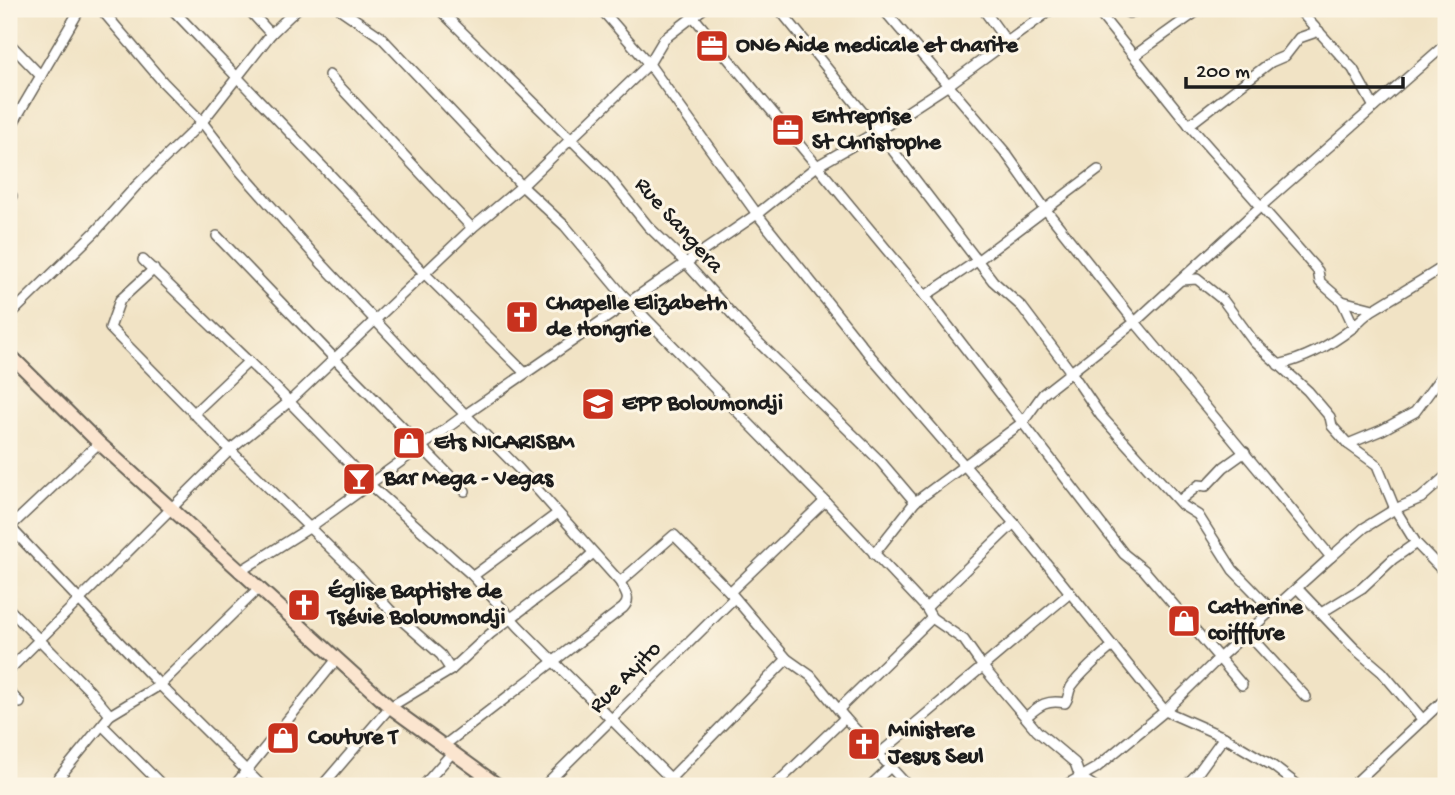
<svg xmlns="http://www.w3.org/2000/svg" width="1455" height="795" viewBox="0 0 1455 795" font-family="'Gochi Hand',sans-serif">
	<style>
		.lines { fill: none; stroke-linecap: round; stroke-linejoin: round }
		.street-casing { stroke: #676257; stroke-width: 12 }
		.secondary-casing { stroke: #676257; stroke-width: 16 }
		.street { stroke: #fff; stroke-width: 9 }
		.secondary { stroke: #fbe5cf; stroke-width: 12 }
		.labels { text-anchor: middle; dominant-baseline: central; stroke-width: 6; stroke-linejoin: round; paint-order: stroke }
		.poi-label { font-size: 23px; font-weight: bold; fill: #1c1c1c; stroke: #fcf5e5; text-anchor: start }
		.street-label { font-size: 23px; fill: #1c1c1c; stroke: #fcf5e5 }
	</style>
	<rect width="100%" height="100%" fill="#fcf5e5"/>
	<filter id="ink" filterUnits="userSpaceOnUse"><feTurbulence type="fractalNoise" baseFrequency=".0143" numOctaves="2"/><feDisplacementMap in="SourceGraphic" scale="14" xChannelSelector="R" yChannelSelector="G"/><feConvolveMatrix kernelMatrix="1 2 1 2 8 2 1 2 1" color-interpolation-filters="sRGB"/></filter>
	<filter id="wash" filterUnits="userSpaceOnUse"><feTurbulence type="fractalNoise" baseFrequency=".00686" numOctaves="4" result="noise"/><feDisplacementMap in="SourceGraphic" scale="28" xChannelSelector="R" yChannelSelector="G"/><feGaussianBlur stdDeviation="1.57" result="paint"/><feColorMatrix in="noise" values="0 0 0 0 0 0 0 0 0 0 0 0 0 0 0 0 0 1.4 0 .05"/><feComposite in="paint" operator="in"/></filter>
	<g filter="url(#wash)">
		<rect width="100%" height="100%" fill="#f1e3c5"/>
	</g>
	<g filter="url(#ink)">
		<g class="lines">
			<defs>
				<g id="street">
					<path d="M101,9l62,73 39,40 38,49 83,94 116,123 80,81 101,113 54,-47 56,57 57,67 24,17 34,42 63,68"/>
					<path d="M172,9l253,265 100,99"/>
					<path d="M248,9l23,25"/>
					<path d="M340,9l41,28 141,149 43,40 56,67 204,208 101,107 88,-85"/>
					<path d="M439,9l169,167 40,50 37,36 66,73 130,127 34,40"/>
					<path d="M601,9l48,55 108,150 115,144 142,165 151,188 59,26 49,29 26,20"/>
					<path d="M687,9l238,287 199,258 20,16 98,115"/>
					<path d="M779,9l99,122 115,150 29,26 49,65 30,44 81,89 16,10 35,55 39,40"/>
					<path d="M883,9l122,143 41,58 89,112 196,235 -112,101 -54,53 -69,57 -32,18"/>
					<path d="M983,9l24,33"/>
					<path d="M1096,9l93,116 129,146 2,11 22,19 12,26"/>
					<path d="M1120,9l9,4 12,-4"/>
					<path d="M1298,9l55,60 21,38"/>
					<path d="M9,43l32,33"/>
					<path d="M1134,56l66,-47"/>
					<path d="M329,75l143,153"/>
					<path d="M1189,125l82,-63 14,-6 14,-18 20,-7"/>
					<path d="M9,130l71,-121"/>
					<path d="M9,193l3,3"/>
					<path d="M217,236l118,123 130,132"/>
					<path d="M143,260l132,127 95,98 103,91 46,51 159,159"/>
					<path d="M1181,280l16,-1 26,21 31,42 54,49 22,26 2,9 16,18 29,21 18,44 21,34 30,31"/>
					<path d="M925,296l52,-35 121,-91"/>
					<path d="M1342,301l31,8"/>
					<path d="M9,316l86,-84 41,-46 66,-64 69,-88 26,-25"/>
					<path d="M1278,365c26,-6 51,-19 73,-36 8,-7 15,-16 25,-21 24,-15 46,-27 70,-43"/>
					<path d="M193,414l56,-53"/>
					<path d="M1348,444l34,-14 33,-18 31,-42"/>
					<path d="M1179,501l20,-16 7,1 18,-19 21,-15"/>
					<path d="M10,527l89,-84"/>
					<path d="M9,528l1,-1 150,158 102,101"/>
					<path d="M874,554l41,-52 108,-80 20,-28 92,-72 125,-115 186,-163"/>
					<path d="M1331,557l33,-29 31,-19 26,-11 25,-22"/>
					<path d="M239,572l70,-44 156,-113 292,-201 60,-48 61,-35 69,-45 105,-77"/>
					<path d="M473,576l85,-63"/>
					<path d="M1297,588l57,60 28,24 41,48"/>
					<path d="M730,592l95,-91"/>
					<path d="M926,608l6,10 32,22 19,27 54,64 38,32 5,14 14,9"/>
					<path d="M9,609l81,82 20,24"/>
					<path d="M1321,613l41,-25 31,-29 23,-16"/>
					<path d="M1247,633l59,64"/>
					<path d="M9,670l221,-220 -120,-122 10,-28 34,-31"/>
					<path d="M451,670l-10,-15 -51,-45 -32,-35 -128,-125 60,-49 182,-173 50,-42 127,-122 15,-25 39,-30"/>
					<path d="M9,692l11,11"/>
					<path d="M839,709l93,-91"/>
					<path d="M1026,717c13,-11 20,-18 39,-14 4,-5 3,-10 6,-16 8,-12 30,-32 42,-41"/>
					<path d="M103,726l60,60"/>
					<path d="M442,747l181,-139c9,-9 2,-15 -3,-26"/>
					<path d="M879,754l191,-161"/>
					<path d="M52,786l58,-71 50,-30 98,-96"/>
					<path d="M234,786l103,-127"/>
					<path d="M322,786l68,-79 61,-37 39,-36 82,-62 21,-19"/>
					<path d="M423,786l29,-33"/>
					<path d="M544,786l190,-188"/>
					<path d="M663,786l124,-127"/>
					<path d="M774,786l71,-68"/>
					<path d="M870,786l20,-19"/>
					<path d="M1185,786l12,-12 27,-37"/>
					<path d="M1352,786l94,-88"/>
				</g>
				<path id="secondary" d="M9,354l90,89 291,264 109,79"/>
			</defs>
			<use href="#street" class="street-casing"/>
			<use href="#secondary" class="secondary-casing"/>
			<use href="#street" class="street"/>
			<use href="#secondary" class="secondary"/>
		</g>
	</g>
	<defs>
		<symbol id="office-square" viewBox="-11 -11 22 22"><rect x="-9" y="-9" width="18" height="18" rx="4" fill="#c8321e" stroke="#fcf5e5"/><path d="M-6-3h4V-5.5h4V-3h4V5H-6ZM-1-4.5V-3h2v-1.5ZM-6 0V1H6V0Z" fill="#fff"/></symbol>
		<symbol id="church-square" viewBox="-11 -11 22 22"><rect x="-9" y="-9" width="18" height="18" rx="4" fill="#c8321e" stroke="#fcf5e5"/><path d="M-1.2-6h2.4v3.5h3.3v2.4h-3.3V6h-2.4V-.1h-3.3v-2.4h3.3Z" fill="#fff"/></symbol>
		<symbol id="school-square" viewBox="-11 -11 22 22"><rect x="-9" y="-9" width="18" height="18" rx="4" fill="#c8321e" stroke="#fcf5e5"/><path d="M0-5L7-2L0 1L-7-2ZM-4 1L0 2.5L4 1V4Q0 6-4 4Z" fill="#fff"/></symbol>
		<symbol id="shop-square" viewBox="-11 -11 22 22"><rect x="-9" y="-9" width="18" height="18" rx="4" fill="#c8321e" stroke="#fcf5e5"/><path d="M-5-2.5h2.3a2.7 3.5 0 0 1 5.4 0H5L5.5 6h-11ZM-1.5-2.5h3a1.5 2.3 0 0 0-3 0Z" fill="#fff"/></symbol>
		<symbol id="bar-square" viewBox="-11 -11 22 22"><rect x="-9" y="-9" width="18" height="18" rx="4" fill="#c8321e" stroke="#fcf5e5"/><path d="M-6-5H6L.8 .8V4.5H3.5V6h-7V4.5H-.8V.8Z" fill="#fff"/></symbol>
	</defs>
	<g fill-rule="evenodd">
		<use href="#office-square" x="693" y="27" width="38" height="38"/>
		<use href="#office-square" x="769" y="111" width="38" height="38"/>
		<use href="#church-square" x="503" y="298" width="38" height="38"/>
		<use href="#school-square" x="579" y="385" width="38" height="38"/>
		<use href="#shop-square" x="390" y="424" width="38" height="38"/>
		<use href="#bar-square" x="340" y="460" width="38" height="38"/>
		<use href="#church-square" x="285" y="586" width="38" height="38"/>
		<use href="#shop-square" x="1165" y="602" width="38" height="38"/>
		<use href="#shop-square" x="264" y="719" width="38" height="38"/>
		<use href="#church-square" x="845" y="725" width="38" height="38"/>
	</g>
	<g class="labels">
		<g class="poi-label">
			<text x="736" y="46">ONG Aide medicale et charite</text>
			<text x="812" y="117">Entreprise<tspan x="812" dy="26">St Christophe</tspan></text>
			<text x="546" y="304">Chapelle Elizabeth<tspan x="546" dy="26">de Hongrie</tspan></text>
			<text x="622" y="404">EPP Boloumondji</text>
			<text x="434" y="443">Ets NICARISBM</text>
			<text x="384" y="479">Bar Mega - Vegas</text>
			<text x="328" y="592">Église Baptiste de<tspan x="328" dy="26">Tsévie Boloumondji</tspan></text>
			<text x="1208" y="608">Catherine<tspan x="1208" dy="26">coifffure</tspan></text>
			<text x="888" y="731">Ministere<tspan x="888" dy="26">Jesus Seul</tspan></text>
			<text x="308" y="738">Couture T</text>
		</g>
		<g class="street-label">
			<text transform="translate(678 226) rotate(48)">Rue Sangera</text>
			<text transform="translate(626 678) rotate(-45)">Rue Ayito</text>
		</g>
	</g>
	<rect width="1455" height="795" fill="none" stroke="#fcf5e5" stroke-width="35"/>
	<path d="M1186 77v10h217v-10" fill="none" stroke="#1c1c1c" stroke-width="3.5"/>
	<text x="1196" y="77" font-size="21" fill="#1c1c1c" stroke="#fcf5e5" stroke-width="5" paint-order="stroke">200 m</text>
</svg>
